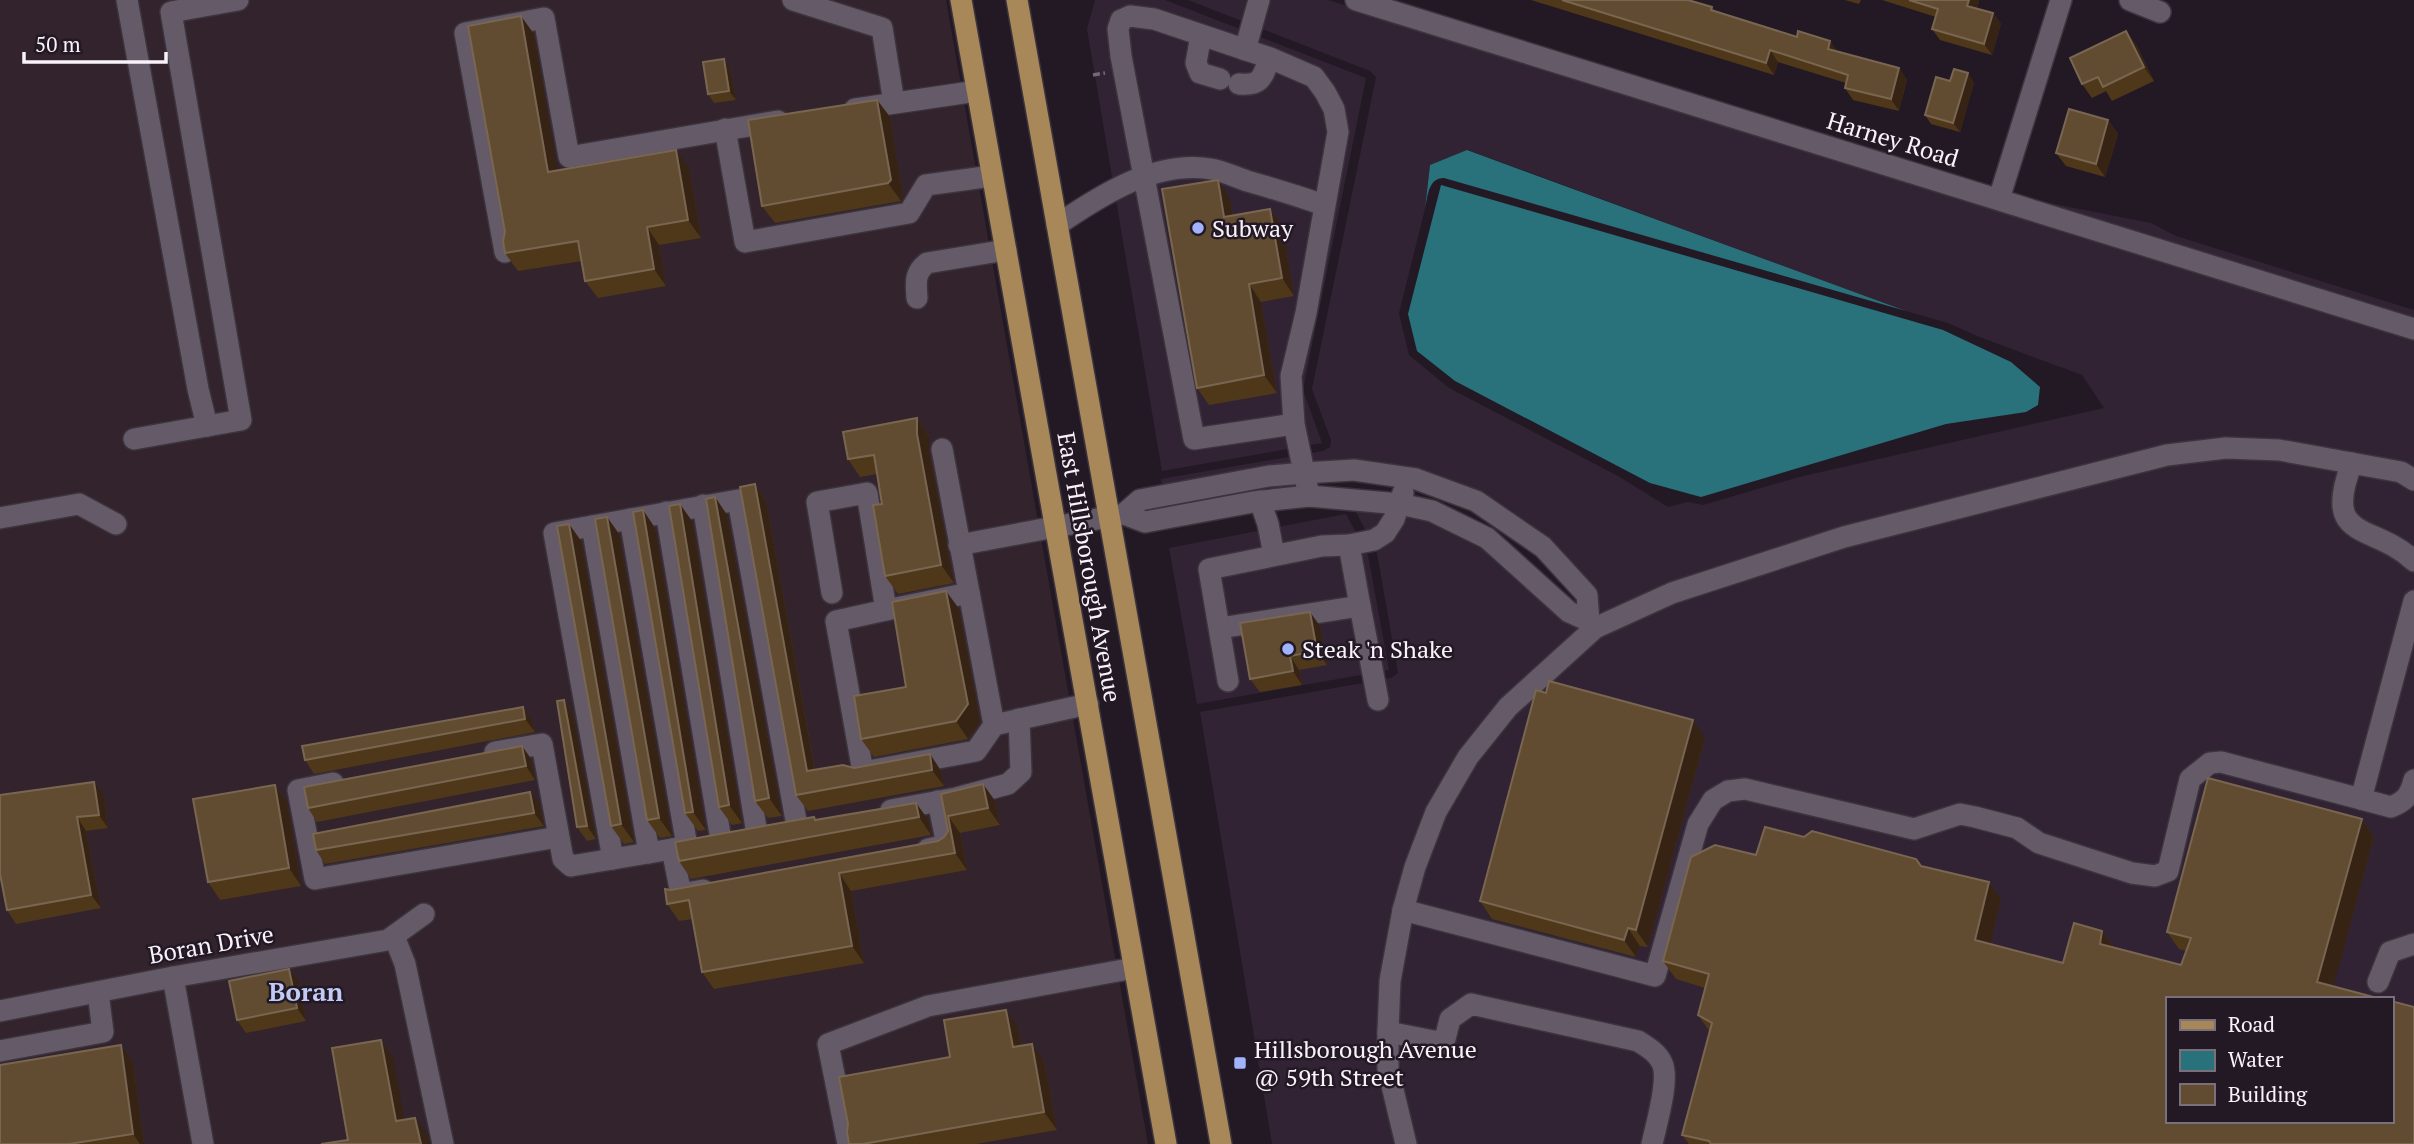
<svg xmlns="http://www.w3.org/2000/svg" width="2414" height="1144" viewBox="0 0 2414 1144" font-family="'PT Serif',serif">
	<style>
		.built { fill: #312333; fill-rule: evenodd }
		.industrial { fill: #33232d }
		.water { fill: #29727c }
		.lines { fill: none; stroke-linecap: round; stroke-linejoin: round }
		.minor-casing { stroke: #3b343d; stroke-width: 24 }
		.major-casing { stroke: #3b343d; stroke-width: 24 }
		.path { stroke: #726974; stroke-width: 3.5; stroke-dasharray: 7 3.5; stroke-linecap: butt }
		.minor { stroke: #655a67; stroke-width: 21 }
		.major { stroke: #a88859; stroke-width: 21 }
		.wall { fill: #4f381a }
		.shaded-wall { fill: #362314 }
		.building { fill: #614c32; stroke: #796651; stroke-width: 2 }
		.poi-dot { fill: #a3b2fd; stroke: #231925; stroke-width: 2.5 }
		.labels { text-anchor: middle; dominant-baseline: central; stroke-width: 5; stroke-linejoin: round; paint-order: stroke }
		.street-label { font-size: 24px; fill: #f9f2fa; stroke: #231925 }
		.poi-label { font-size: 24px; fill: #f9f2fa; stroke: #231925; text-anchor: start }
		.neighbourhood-label { font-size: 26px; font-weight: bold; fill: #c1cbf5; stroke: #231925 }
	</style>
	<rect width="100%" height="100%" fill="#231925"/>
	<g class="built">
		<path d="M1095,0h70l201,78 -63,312 19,53 -160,28 -75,-442z"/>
		<path d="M1188,0h140l1086,339v129l-250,-22 -323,82 -240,86 -5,-26 -46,-49 -129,-69 -259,16 -1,-7 162,-28 7,-4 1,-7 -19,-51 64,-312 -6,-6zM1468,150l438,161 42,12 29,13 105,39 22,33 -305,69 -96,28 -15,-3 -20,5 -50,-31 -169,-88 -40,-33 -10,-42 26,-104 5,-44z"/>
		<path d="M2034,200l117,23 25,13 238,74v8z"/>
		<path d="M2225,458l52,2 119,21 18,11v652h-997l-18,-76v-36l2,-51 12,-70 12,-41 21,-55 32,-53 38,-49 85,-77 75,-34 171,-56 321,-81zM2167,999h224v122h-224z"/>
		<path d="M1355,510l43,4 30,6 52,26 80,73 19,10 -80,73 -40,51 -33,54 -22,57 -13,45 -12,71 -2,53v38l18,73h-123l-72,-432 191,-34 7,-5 -21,-120z"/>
		<path d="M1346,514l22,41 21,115 -192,34 -28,-156z"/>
	</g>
	<path class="industrial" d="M0,0h946l202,1144h-1148z"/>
	<g class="water">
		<path d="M1467,150l439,161 -462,-133c-16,0 -16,18 -19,31l5,-44z"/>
		<path d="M1441,185l502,145 68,32 29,25 -2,18 -12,7 -80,12 -245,73 -51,-14 -195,-102 -38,-30 -9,-37z"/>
	</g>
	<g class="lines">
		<defs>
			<g id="minor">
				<path d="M127,0l71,389 9,37"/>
				<path d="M793,0l89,28 12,75"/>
				<path d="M1356,0l1058,329"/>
				<path d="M2130,0l30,12"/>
				<path d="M1201,35l-5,28 4,10 20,6"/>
				<path d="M1245,50l14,-50"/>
				<path d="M1239,84c23,2 23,-7 31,-26"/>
				<path d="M855,109l122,-18"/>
				<path d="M725,129l20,113 164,-29 17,-28 66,-9"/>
				<path d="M1999,199l62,-199"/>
				<path d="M1057,225c44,-30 98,-65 154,-56 12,2 24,8 36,12 25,7 51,15 77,24"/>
				<path d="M505,252l-40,-219 79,-15 25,139 209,-36"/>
				<path d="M917,298c-1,-15 -3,-25 10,-35l79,-13"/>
				<path d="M1294,424l-3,-48 15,-63 32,-181 -4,-23 -9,-17 -11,-15 -44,-19 -116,-39 -24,-3 -9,4 -3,9 3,27 73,383 100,-15 15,72"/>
				<path d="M134,439l107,-19 -70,-408 67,-12"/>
				<path d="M942,449l52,276 94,-21"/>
				<path d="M2352,463c-31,80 21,59 62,98"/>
				<path d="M1260,501l8,23 6,31"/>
				<path d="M703,505l54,329"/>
				<path d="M666,512l55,328"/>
				<path d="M1124,514l21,8 108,-20 56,-6 91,8 32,7 55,27 82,74 20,9 6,7"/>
				<path d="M0,518l79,-14 37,20"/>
				<path d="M630,519l57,327"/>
				<path d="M592,526l-38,7 59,326"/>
				<path d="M959,545l165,-31 16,-14 16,-3 113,-21 35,-3 50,-3 62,9 60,22 67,46 44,48 2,26"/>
				<path d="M832,593l-15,-91 50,-9 19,117 83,-17"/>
				<path d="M1360,606l18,94"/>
				<path d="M886,610l-50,11 27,151 113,-21 18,-26"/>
				<path d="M1220,628l140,-22 -11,-61"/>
				<path d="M1228,681l-19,-112 113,-23 27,-1 25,-5 11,-7 9,-14 9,-26"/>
				<path d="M495,752l47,-8 21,115 8,7 101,-17"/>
				<path d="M333,783l-35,7 17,89 243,-42"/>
				<path d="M2361,799l53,-198"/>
				<path d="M891,810l65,-12 52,-14 13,-12 -2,-53"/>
				<path d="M683,847l-11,2 9,45 22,-4"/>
				<path d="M928,849l19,-4 -9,-44"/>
				<path d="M649,853l-57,-327 146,-26 59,326"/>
				<path d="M1403,910l252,66 43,-152 15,-24 15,-9 17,-2 169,40 46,-15 15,3 42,11 22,15 93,30 23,3 13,-5 22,-92 20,-16 11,-1 170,45c15,-6 19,-12 23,-27"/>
				<path d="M394,936l11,28 38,180"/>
				<path d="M173,977l30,167"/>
				<path d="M2378,982l12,-30 24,-8"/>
				<path d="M0,1011l173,-34 215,-37 36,-26"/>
				<path d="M1388,1032l56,11 6,-24 21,-15 167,37c9,6 19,11 24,22 8,16 -6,62 -10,81"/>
				<path d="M0,1051l103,-19 -5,-40"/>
				<path d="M848,1144l-20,-100 100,-38 206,-38"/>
				<path d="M1406,1144l-18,-75v-37l2,-51 13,-71 12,-43 21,-55 32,-55 40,-50 87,-79 77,-35 172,-56 323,-82 59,-7 53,2 122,22 13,8"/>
			</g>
			<g id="major">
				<path d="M961,0l205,1144"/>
				<path d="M1017,0l204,1144"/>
			</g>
		</defs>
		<use href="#minor" class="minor-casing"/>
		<use href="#major" class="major-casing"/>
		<path class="path" d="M1093,75l12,-2"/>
		<use href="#minor" class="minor"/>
		<use href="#major" class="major"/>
	</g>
	<g class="wall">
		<path d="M1531,0h157l24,7 3,5 123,40 61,16 8,12 -8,31 -46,-11 -8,-12 1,-5 -68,-21 -4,13z"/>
		<path d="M1845,0h16l-2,4z"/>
		<path d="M1882,0h96l1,1 -2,8 16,4 8,11 -9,31 -52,-15 -8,-11 4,-12z"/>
		<path d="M534,34l23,136 132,-2 12,70 -42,7 7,41 -68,12 -13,-17 -3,-20 -64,10 -13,-18v-21z"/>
		<path d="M2136,44l18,37 -42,20 -6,-10 -14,7 -10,-14z"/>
		<path d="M724,59l6,9 6,32 -22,3 -6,-9z"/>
		<path d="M1974,82l-14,50 -29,-8 -6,-9z"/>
		<path d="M877,100l13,17 13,80 -2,4 -126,22 -13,-17z"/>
		<path d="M2108,120l10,14 -13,43 -39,-11 -10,-13z"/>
		<path d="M1230,198l3,18 50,11 11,69 -33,6 16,91 -68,12 -12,-17z"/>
		<path d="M917,418l12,18v15l25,132 -56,11 -13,-18 -3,-72 -5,-30 -17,3 -12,-18z"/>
		<path d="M755,484l11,17 49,269 39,-2 76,-14 11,17 3,15 -136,25 -12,-16z"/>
		<path d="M715,497l12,18 55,301 -14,2 -13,-17z"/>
		<path d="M643,510l12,18 51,302 -8,1 -13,-18z"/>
		<path d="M607,517l12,17 53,302 -12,2 -13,-18z"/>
		<path d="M692,521l50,302 -10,2 -13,-18z"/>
		<path d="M569,524l12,17 53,301 -10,2 -13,-18z"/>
		<path d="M946,591l13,18 21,113 -12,17 -94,18 -13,-18 45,-52z"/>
		<path d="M1320,626l7,39 -28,5 3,15 -42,7 -10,-13z"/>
		<path d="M564,700l9,14 23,125 -9,2 -10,-14z"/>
		<path d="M523,707l9,13 3,12 -221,42 -9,-14z"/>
		<path d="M1705,738l-57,209 -8,-1 -4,11 -144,-38 -12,-18z"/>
		<path d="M522,746l9,13 4,21 -218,42 -9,-14z"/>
		<path d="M983,784l12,17 5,24 -40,8 7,37 -116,21 13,72 -150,26 -12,-17 -9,-53 -14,2 -12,-17 4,-14 267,-49 6,-4 4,-6 -7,-37z"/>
		<path d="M275,785l12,17 14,84 -81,14 -12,-18z"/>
		<path d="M104,796l4,32 -22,3 15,77 -85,16 -9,-14 -7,-36z"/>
		<path d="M916,803l13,18 2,14 -240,44 -12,-18 137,-42z"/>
		<path d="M540,805l4,21 -219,38 -9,-14z"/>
		<path d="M2362,819l12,18 -41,149 81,158h-725l-7,-9 28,-103 -12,-17 7,-27 -29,-9 -13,-18 93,-106 165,11 68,16 12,17 -11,45 73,19 39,-32 12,16 67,18 5,-14 -7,-2 -12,-17z"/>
		<path d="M299,982l7,39 -60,12 -9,-13z"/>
		<path d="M1018,1028l4,18 22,16 13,68 -81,14h-127l101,-87z"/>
		<path d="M133,1063l11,81h-144z"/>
	</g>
	<g class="shaded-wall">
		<path d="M1969,0h9l1,1 -4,16 -8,-11z"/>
		<path d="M1993,13l8,11 -9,31 -8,-11z"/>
		<path d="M521,16l13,18 27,156 -13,-18z"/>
		<path d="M2126,31l10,13 18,37 -10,-14z"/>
		<path d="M1830,41l9,12 -11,-4z"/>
		<path d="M1770,50l8,12 -4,13 -8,-12z"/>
		<path d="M724,59l6,9 6,32 -7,-9z"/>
		<path d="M1899,68l8,12 -8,31 -8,-12z"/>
		<path d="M1968,73l6,9 -14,50 -7,-9z"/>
		<path d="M877,100l13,17 13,80 -2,4 -13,-18z"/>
		<path d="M2108,120l10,14 -13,43 -9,-13z"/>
		<path d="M676,150l13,18 12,70 -13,-18z"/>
		<path d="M1218,180l12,18 6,37 -12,-18z"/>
		<path d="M1270,209l13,18 11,69 -12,-18z"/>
		<path d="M647,227l12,18 7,41 -12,-17z"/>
		<path d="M1249,284l12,18 16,91 -13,-18z"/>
		<path d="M917,418l12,18v15l25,132 -13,-18 -24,-131z"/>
		<path d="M755,484l11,17 52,287 -11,-17z"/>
		<path d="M715,497l12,18 55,301 -13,-18z"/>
		<path d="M680,504l12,17 50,302 -13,-18z"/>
		<path d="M643,510l12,18 51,302 -13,-18z"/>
		<path d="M607,517l12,17 53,302 -13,-18z"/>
		<path d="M569,524l12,17 53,301 -13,-18z"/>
		<path d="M946,591l13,18 21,113 -12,17 -12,-18z"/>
		<path d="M1310,612l10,14 7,39 -10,-14z"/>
		<path d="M1290,656l9,14 3,15 -9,-14z"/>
		<path d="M564,700l9,14 23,125 -9,-13z"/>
		<path d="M523,707l9,13 3,12 -10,-13z"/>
		<path d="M1693,720l12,18 -57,209 -12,-17z"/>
		<path d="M522,746l9,13 4,21 -9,-14z"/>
		<path d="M930,754l11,17 3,15 -12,-16z"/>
		<path d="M94,782l10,14 4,32 -9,-13z"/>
		<path d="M983,784l12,17 5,24 -12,-17z"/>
		<path d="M275,785l12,17 14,84 -12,-18z"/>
		<path d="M530,792l10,13 4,21 -10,-13z"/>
		<path d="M916,803l13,18 2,14 -12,-18z"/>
		<path d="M948,816l12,17 7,37 -12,-17z"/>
		<path d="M77,817l9,14 15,77 -10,-13z"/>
		<path d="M2362,819l12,18 -44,162 -13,-17z"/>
		<path d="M839,873l12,18 13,72 -12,-17z"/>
		<path d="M1989,882l12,17 -14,59 -12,-18z"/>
		<path d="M1628,928l12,18 -4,11 -12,-17z"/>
		<path d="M2102,931l13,18 -15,-5z"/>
		<path d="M289,969l10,13 7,39 -9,-13z"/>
		<path d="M1006,1010l12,18 8,37 -13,-18z"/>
		<path d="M381,1040l12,18 15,81 -12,-18z"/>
		<path d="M1032,1044l12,18 13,68 -13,-18z"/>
		<path d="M121,1045l12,18 11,81h-4l-7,-10z"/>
		<path d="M415,1118l13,18 2,8h-9z"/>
	</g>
	<g class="building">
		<path d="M1562,0h126l24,7 -1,3 86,27 1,-6 32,10 -2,8 71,19 -8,31 -46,-11 3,-13 -78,-25 -4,13z"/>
		<path d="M1909,0h60l-2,6 26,7 -9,31 -52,-15 6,-20z"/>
		<path d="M521,16l27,156 128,-22 12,70 -41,7 7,42 -69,12 -7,-40 -73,12 -2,-12 2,-9 -37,-206z"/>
		<path d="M2126,31l18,36 -41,20 -5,-10 -16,7 -12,-26z"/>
		<path d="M724,59l5,32 -21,3 -5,-32z"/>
		<path d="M1954,69l14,4 -15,50 -28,-8 11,-38 14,4z"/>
		<path d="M877,100l14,80 -3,3 -126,23 -14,-86z"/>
		<path d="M2069,109l39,11 -12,44 -40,-11z"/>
		<path d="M1218,180l6,37 46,-8 12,69 -33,6 15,91 -67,13 -35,-199z"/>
		<path d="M917,418v16l24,131 -56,11 -12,-71 9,-1 -8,-49 -26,4 -5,-27z"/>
		<path d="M755,484l52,287 36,-6 11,3 76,-14 2,16 -136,25 -56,-308z"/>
		<path d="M715,497l54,301 -14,3 -49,-302z"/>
		<path d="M680,504l49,301 -10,2 -50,-301z"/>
		<path d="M643,510l50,302 -8,1 -52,-301z"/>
		<path d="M607,517l52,301 -12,2 -52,-301z"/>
		<path d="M569,524l52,300 -10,2 -54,-300z"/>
		<path d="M946,591l22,113 -12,17 -95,18 -7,-43 52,-9 -14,-85z"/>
		<path d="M1310,612l7,39 -27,5 3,15 -43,8 -10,-56z"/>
		<path d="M1549,681l144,39 -57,210 -8,-2 -4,12 -144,-39 56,-211 10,3z"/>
		<path d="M564,700l23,126 -10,1 -20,-126z"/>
		<path d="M523,707l2,12 -220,41 -3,-14z"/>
		<path d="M522,746l4,20 -218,42 -4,-21z"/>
		<path d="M2208,778l154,41 -45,163 64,17h-214v122h224v-120l23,6v137h-703l-2,-3 -27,-6 30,-112 -14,-8 11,-41 -46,-13 28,-104 24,-12 41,10 9,-28 39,10 8,-6 104,28 5,7 68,16 -14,58 88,23 11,-40 28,8 -2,13 81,21 10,-27 -24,-6z"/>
		<path d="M94,782l5,33 -22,2 14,78 -84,15 -7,-36v-79z"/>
		<path d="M983,784l5,24 -40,8 7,37 -116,20 13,73 -150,26 -13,-72 -22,4 -2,-15 6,1 267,-49 6,-4 4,-6 -7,-37z"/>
		<path d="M275,785l14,83 -81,14 -15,-83z"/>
		<path d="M530,792l4,21 -218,37 -3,-16z"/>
		<path d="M916,803l3,14 -240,44 -4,-19 139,-25 1,3z"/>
		<path d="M289,969l8,39 -60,12 -8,-39z"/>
		<path d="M1006,1010l7,37 19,-3 12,68 -181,32h-14l-2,-12 1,-8 -9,-47 111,-20 -6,-37z"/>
		<path d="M381,1040l15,81 19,-3 6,26h-100l27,-4 -16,-92z"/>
		<path d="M121,1045l12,89 -64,10h-69v-79z"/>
	</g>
	<g class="poi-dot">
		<circle cx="1198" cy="228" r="7"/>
		<circle cx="1288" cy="649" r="7"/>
		<rect x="1233" y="1056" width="14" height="14" rx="3.5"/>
	</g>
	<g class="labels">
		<g class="street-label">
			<text transform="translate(1893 139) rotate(17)">Harney Road</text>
			<text transform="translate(1090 567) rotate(80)">East Hillsborough Avenue</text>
			<text transform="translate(211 944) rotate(-10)">Boran Drive</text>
		</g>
		<g class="poi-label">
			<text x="1212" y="228">Subway</text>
			<text x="1302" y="649">Steak 'n Shake</text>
			<text x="1254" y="1049">Hillsborough Avenue<tspan x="1254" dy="28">@ 59th Street</tspan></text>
		</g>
		<g class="neighbourhood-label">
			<text x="306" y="991">Boran</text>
		</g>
	</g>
	<rect x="2166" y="997" width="228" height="126" fill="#231925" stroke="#79707a" stroke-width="2"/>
	<rect x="2180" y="1020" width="35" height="10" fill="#a88859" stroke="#79707a" stroke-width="2"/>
	<text x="2228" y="1032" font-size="21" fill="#f9f2fa">Road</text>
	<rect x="2180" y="1050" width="35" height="21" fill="#29727c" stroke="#79707a" stroke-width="2"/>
	<text x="2228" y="1067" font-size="21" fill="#f9f2fa">Water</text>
	<rect x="2180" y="1084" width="35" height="21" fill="#614c32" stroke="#79707a" stroke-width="2"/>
	<text x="2228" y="1102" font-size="21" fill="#f9f2fa">Building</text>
	<path d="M24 52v10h142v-10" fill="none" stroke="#f9f2fa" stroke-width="3.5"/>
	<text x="35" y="52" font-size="21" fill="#f9f2fa" stroke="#231925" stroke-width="5" paint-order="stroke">50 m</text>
</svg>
